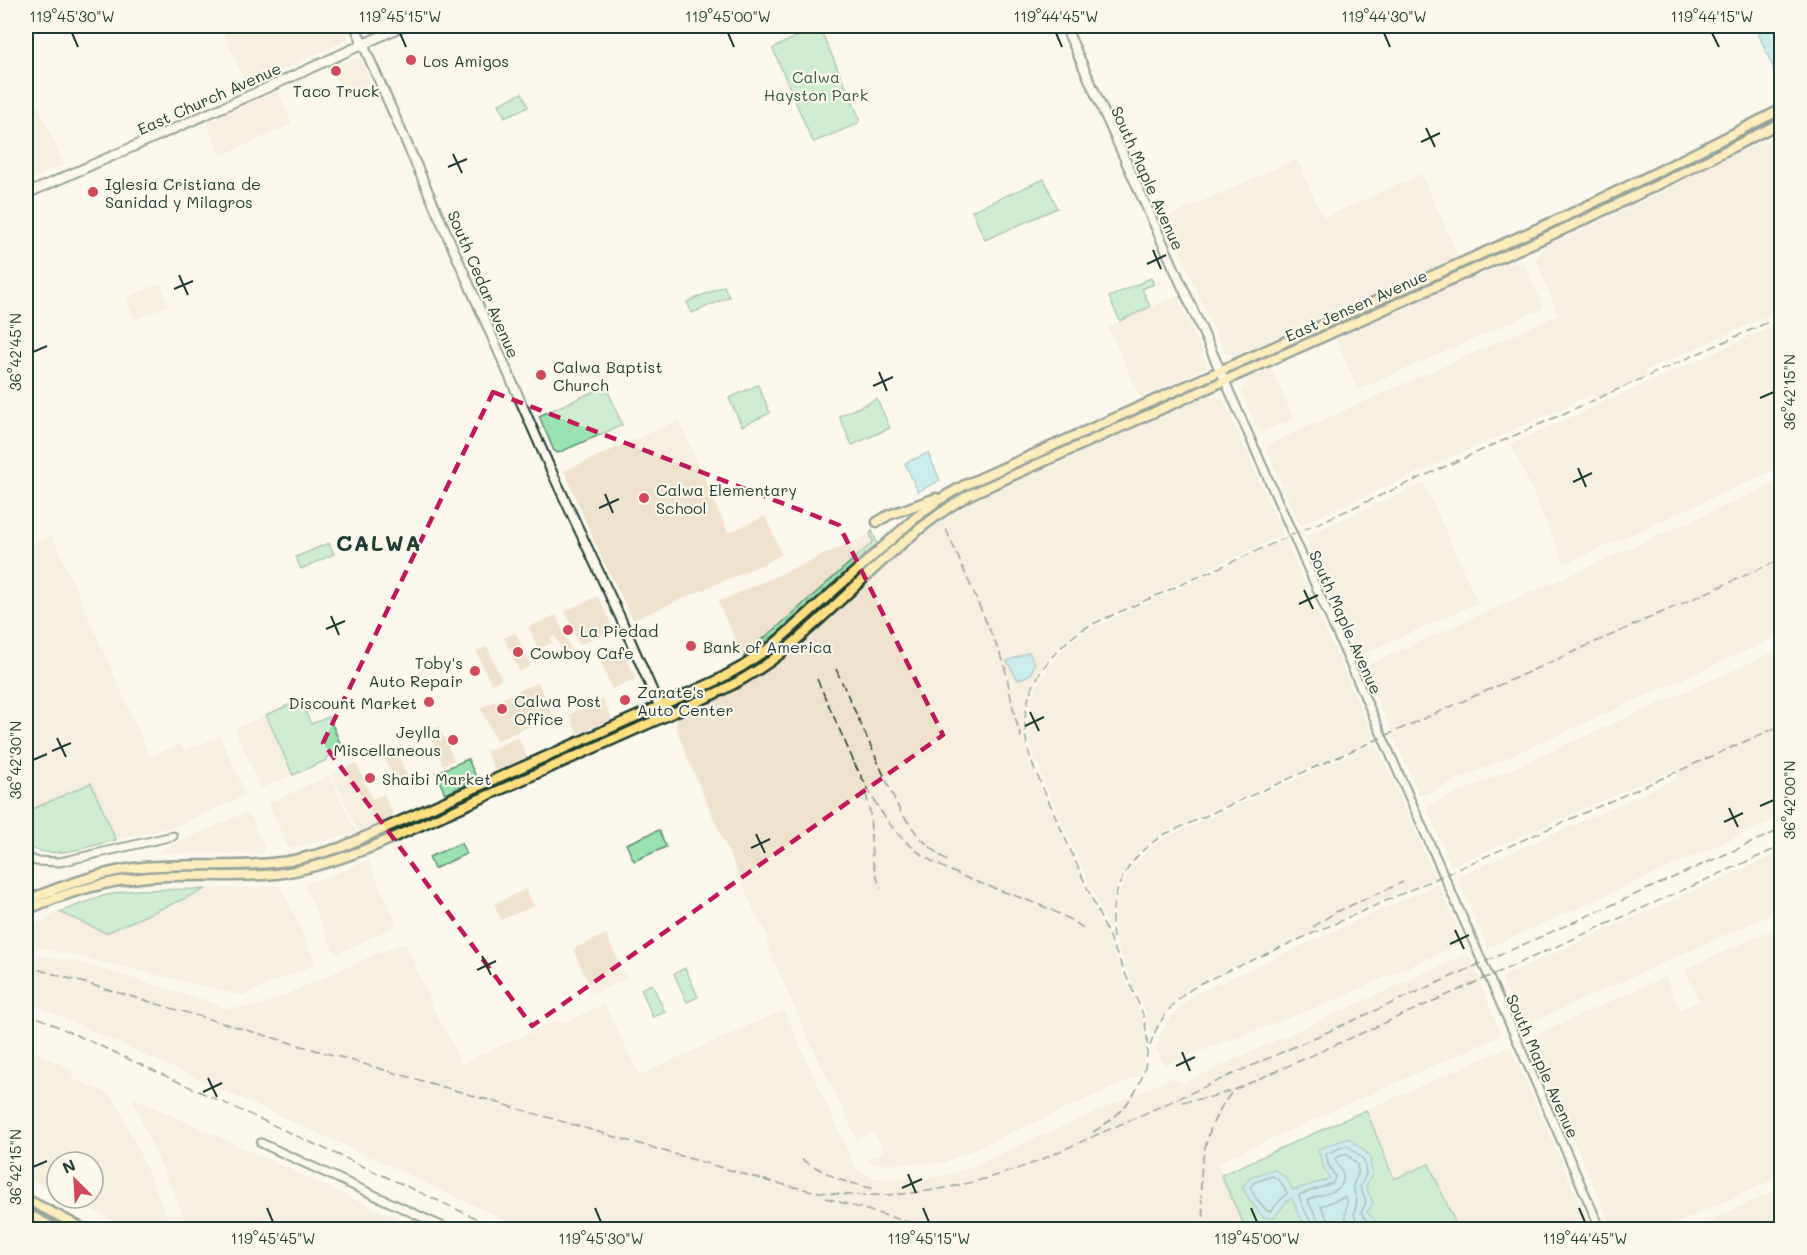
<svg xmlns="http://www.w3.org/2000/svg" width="1807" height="1255" viewBox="0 0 1807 1255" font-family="Mali,sans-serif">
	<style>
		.built { fill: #efe2cd }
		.green { fill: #99e1af; stroke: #5c8f72; stroke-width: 1.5 }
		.water { fill: #90dfec; stroke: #639ea2; stroke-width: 1.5 }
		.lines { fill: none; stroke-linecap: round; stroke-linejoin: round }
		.shore { stroke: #4c7e7e; stroke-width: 1.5 }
		.stream { stroke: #639ea2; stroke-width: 1.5 }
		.tertiary-casing { stroke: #1f3d34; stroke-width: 11 }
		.secondary-casing { stroke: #1f3d34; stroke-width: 12 }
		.primary-casing { stroke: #1f3d34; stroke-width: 13 }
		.tertiary { stroke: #fbf7ec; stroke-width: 7 }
		.secondary { stroke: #fbf7ec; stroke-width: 8 }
		.primary { stroke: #fedf80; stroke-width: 8 }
		.rail { stroke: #1f3d34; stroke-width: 1.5; stroke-dasharray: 9 4.5; stroke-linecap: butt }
		.marked { fill: none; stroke: #c2185b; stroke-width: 4.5; stroke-dasharray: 12 8; stroke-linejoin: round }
		.ticks { fill: none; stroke: #1f3d34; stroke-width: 2 }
		.poi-dot { fill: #d1495b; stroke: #fbf7ec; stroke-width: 2 }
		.labels { text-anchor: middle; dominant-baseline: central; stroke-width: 4.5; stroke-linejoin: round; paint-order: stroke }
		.poi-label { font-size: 16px; fill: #1f3d34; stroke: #fbf7ec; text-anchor: start }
		.park-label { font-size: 16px; fill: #375e4d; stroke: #fbf7ec }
		.street-label { font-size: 16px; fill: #1f3d34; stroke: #fbf7ec }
		.district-label { font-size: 22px; font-weight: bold; letter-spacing: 1.5px; fill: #1f3d34; stroke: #fbf7ec }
		.neatline { fill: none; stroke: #1f3d34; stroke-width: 2 }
		.ticks-label { font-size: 15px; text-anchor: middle; fill: #1f3d34 }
	</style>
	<rect width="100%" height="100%" fill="#fbf7ec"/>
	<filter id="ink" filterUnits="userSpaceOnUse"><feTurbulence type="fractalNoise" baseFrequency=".0167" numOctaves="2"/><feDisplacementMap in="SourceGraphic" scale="12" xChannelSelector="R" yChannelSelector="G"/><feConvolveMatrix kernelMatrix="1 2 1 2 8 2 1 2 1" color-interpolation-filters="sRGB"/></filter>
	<g filter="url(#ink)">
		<g class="built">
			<path d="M220,26h123l6,13 -102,47z"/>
			<path d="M357,58l3,1 13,30 -27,11 -14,-31z"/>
			<path d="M276,92l3,1 13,31 -71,32 -14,-32 1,-2z"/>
			<path d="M35,99l29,65 -38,18v-79z"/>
			<path d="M1781,134v176l-136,61 2,6 -51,22 -2,-5 -294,131 -34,-76 1,-4 291,-130 -22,-56 10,-13 82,-37 109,-56z"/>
			<path d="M1297,159l26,59 99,-44 36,82 -224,100 -10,-4 -59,-134z"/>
			<path d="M1507,263l17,1 19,42 -2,3 -183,81 -22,-51z"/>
			<path d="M158,284l3,1 8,20 -34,15 -9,-22z"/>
			<path d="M1177,296l30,67 -2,5 -65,29 -32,-70z"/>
			<path d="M1781,323v144l-216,97 -54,-120z"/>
			<path d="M1271,368l23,51 -33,13 -3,-2 -17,-39 10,-14z"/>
			<path d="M1206,397l17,2 60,136 -203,94 -22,19 -19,23 -10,22 -6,24v18l6,25 114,260 3,26 -5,29 -198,88 -69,1 -7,-5 17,-7 -10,-20 -17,7 -51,-105 -39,-89 1,-7 -5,-13 -3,-1 -74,-169 -10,-28v-8l88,-49 34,-24 124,-112 45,-29 -1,-1z"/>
			<path d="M679,420l49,113 37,-17 17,38 -14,8 -135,58 -33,-66 -36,-83z"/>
			<path d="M1781,481v154l-357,160 -5,-2 -56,-126z"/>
			<path d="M1424,483l54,120 -120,53 -53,-120z"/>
			<path d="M870,534l4,8 -131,114 -25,-54z"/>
			<path d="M52,535l98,222 30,-13 4,7 36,-15 25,56 -1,4 -64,29 -64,15 -25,-57 -65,29v-265z"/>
			<path d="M1285,539l89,200 -207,92 -16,10 -18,17 -14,22 -8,25 -1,26 -77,-175 -4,-21 -1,-13 2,-13 5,-19 12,-21 18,-21 19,-16z"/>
			<path d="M598,596l16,33 -35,16 -14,-34z"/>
			<path d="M556,615l15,34 -8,3 -8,-16 -5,2 2,5 -14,6 -9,-22z"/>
			<path d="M516,633l15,33 -12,6 -15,-34z"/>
			<path d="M621,645l15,34 -24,10 -14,-33z"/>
			<path d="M487,646l15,33 -11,5 -15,-33z"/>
			<path d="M1781,649v168l-293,131 -31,-71 219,-98 -3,-9 -221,96 -26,-59z"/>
			<path d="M538,682l15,34 -57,25 -15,-33z"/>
			<path d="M603,699l9,20 -35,15 -8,-20z"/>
			<path d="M266,715l27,60 -32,13 -26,-58 2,-2z"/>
			<path d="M439,726l15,34 -11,5 -15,-34z"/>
			<path d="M518,737l9,20 -32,14 -9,-20z"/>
			<path d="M1376,743l59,134 -238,106 -14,10 -13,12 -10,14 -9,18 -6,-27 -26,-59 -4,-21v-18l4,-18 7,-17 7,-11 17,-18 21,-13z"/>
			<path d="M394,746l15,34 -12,6 -15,-34z"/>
			<path d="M356,763l16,36 12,-5 10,22 -36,16 -26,-58z"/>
			<path d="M330,775l26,58 -55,13 -8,2 -6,-2 -18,-43z"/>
			<path d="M245,813l6,4 13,30v4l-4,3 -106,-1z"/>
			<path d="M1781,852v58l-254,114h-3l-3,-2 -20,-45z"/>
			<path d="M368,860l29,65 -59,29 -5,-4 -29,-66 34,-11z"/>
			<path d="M1438,884l26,58 -136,61 -164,62 -8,-17 4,-12 14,-23 21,-19z"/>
			<path d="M274,886l7,3 7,12 26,59 -1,5 -66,29 -6,1 -215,-51v-15l33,-17 47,21 100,-44 43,-1z"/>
			<path d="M526,889l8,17 -33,14 -7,-16z"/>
			<path d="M1781,926v250l-118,53h-50l-82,-184 4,-10 130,-58 15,32 19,-8 -14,-32z"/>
			<path d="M606,934l20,45 -33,15 -20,-45z"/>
			<path d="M405,943l36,82 2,-1 18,40 97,-44 2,4 43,-19 3,2 33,68 145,-65 67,149 6,10 17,9 49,1 27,-5 21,-7 201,-89 11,5 279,-127h4l4,2 30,74 -2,5 -281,126 29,66 -720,1 -151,-71 -349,-158v-48l55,10 127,38 19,8 35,-4 119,-53z"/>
			<path d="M1509,1047l3,3 79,179h-133l-29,-65 -33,15 -30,-69z"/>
			<path d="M26,1048l43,20 4,4 -2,6 36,15 10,10 56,126h-42l-63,-31h25v-36h-36v31l-31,-16z"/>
			<path d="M135,1098l1,1 284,130h-231l-56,-127z"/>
			<path d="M1781,1188v41h-86l21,-9 -1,-2z"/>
		</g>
		<g class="green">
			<path d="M815,28h3l3,3 38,86v4l-2,3 -43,18 -3,-4 -38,-89 2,-2z"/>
			<path d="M522,93l6,14 -23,10 -6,-13z"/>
			<path d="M1044,179l13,29 -72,32 -13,-29z"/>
			<path d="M1151,278l3,6 -12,5 8,18 -30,14 -11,-24z"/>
			<path d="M724,286l5,11 -37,16 -5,-11z"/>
			<path d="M758,385l12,28 -28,13 -13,-28z"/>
			<path d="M606,386l16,39 -64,28 -4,-2 -15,-35z"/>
			<path d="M877,399l13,29 -38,17 -13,-29z"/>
			<path d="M872,530l5,14 -100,89 -34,26 3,-7 28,-22 99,-88 -3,-8z"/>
			<path d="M329,543l5,11 -33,15 -5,-12z"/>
			<path d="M300,700l11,24 18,-7 14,33 -17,8 1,2 -34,15 -27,-60z"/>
			<path d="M468,759l9,20 -32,15 -9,-21z"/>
			<path d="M91,783l25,57c-28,6 -66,22 -90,5v-33z"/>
			<path d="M659,830l7,17 -32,14 -8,-17z"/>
			<path d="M461,843l5,11 -32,15 -5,-12z"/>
			<path d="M206,889l-100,44 -47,-21 44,-16 29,-6z"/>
			<path d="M685,968l13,29 -11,5 -13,-28z"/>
			<path d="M652,984l13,28 -12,5 -12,-28z"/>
			<path d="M1366,1110l28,69 35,-15 29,65h-212l-25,-54z"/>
		</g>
		<g class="water">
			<path d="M1776,26h3l2,5v55l-23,-53z"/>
			<path d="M928,453l12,27 -22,12 -13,-29z"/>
			<path d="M1029,652l6,12 -4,10 -13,6 -11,-19z"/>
			<path d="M1349,1138l21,18 2,19 -6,11 7,17 -6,9 14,15 -1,2h-72l-10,-15 -6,-16 -5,3 -13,17 -11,-1 -12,-15 -9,-15 9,-10 23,-8 12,9 7,12 37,-11 -7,-13 -5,-17z"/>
		</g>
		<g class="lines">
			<g class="shore">
				<path d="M1273,1176l8,6 6,11 -16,18h-4l-11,-13 -6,-11 5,-5z"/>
				<path d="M1313,1230c-2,-12 -12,-22 -14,-35l34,-12 2,-7 -7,-12 -2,-10 21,-9 17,15 2,14 -6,13 6,15 -5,11 13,17"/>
				<path d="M1320,1230c0,-12 -9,-19 -12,-30 11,-7 42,-6 34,-28 -2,-4 -5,-9 -7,-13l2,-2 9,-3 11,10 1,9 -5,13 4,15 -3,13 2,6 8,10"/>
				<path d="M1329,1230l-1,-9 -7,-15 23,-9 3,3 -2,17 7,13"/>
			</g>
			<path class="stream" d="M820,26l2,4"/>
			<defs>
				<g id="tertiary">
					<path d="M1220,370l381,860"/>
					<path d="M26,856l9,5 25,1 113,-26"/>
					<path d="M261,1143l189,87"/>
				</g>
				<g id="secondary">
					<path d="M355,26l195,442 70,149 44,100"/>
					<path d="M1065,26l155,344"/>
					<path d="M26,194l254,-112 123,-56"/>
				</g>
				<g id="primary">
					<path d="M877,522l12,-7 47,-17"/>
					<path d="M26,901c37,-16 76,-30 117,-34 46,-4 92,1 137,-5 21,-2 42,-9 62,-15l372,-165 29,-16 29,-20 142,-127 23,-18 26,-15 605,-271 87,-42 127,-64"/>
					<path d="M26,910c39,-17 79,-29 122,-33 43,-3 86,1 128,-3 33,-4 65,-15 96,-27l323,-144c33,-15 64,-31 91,-54 60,-49 116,-116 183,-154l613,-274 90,-43 110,-56"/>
					<path d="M26,1199l60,31"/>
					<path d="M26,1213l32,17"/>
				</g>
			</defs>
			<use href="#tertiary" class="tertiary-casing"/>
			<use href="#secondary" class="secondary-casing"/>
			<use href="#primary" class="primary-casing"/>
			<use href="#tertiary" class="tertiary"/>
			<use href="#secondary" class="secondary"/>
			<use href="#primary" class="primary"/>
			<g class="rail">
				<path d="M946,529l58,134 11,54 6,20"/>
				<path d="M836,669l64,142 20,27 29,25"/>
				<path d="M817,679l41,92"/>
				<path d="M854,763c14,25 27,54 47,74 50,51 129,52 185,93"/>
				<path d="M866,794l4,18 2,47 8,29"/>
				<path d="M1313,927l21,-14 69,-31"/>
				<path d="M1113,938c-6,-44 14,-82 52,-104l617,-275"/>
				<path d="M26,966l745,216"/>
				<path d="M26,1012l476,218"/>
				<path d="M1150,1046c8,-28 27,-50 53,-64l579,-257"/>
				<path d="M1182,1102l29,-5 23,-7 548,-244"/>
				<path d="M1093,1132c47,-27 65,-72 48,-123l-107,-241c-16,-41 -11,-76 17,-110 13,-14 26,-27 44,-35l687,-307"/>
				<path d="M802,1160l38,20 34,9"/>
				<path d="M764,1180c17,4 33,8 50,11 76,12 150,-2 222,-29l746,-333"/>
				<path d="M826,1198l109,32"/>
				<path d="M1207,1230c-13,-48 -6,-101 26,-139"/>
			</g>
		</g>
	</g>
	<path d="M0 0H1807V1255H0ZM493,392l346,133 104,210 -411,291 -209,-283z" fill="#fbf7ec" fill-opacity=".55" fill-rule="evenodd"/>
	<path class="marked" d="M493,392l346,133 104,210 -411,291 -209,-283z"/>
	<path class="ticks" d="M72,33l6,14M400,33l6,14M728,33l6,14M1056,33l6,14M1384,33l6,14M1712,33l7,14M1426,128l9,19M1421,142l19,-9M453,154l9,19M448,167l19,-8M1153,250l8,19M1147,264l19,-9M179,275l9,20M174,289l19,-8M33,352l14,-6M879,372l8,19M873,386l20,-9M1760,398l14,-6M1578,468l8,19M1573,482l19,-9M605,494l8,19M599,508l20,-9M1304,590l9,19M1299,604l19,-9M331,616l8,19M326,629l19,-8M1030,712l9,19M1025,726l19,-9M57,738l9,19M52,751l19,-8M33,760l14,-6M1760,806l14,-6M1729,808l9,19M1724,822l19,-9M756,834l9,19M751,848l19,-9M1455,930l9,19M1450,944l19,-9M482,956l9,19M477,970l19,-9M1182,1052l8,19M1176,1066l19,-9M208,1078l9,19M203,1092l19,-9M33,1167l14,-6M908,1174l8,19M902,1188l20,-9M267,1208l6,14M595,1208l6,14M923,1208l6,14M1251,1208l6,14M1579,1208l6,14"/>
	<g class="poi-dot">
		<circle cx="411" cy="60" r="6"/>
		<circle cx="336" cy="71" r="6"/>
		<circle cx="93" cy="192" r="6"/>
		<circle cx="541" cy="375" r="6"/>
		<circle cx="644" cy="498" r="6"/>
		<circle cx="568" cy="630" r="6"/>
		<circle cx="691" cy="646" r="6"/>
		<circle cx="518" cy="652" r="6"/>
		<circle cx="475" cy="671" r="6"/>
		<circle cx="625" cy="700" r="6"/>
		<circle cx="429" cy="702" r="6"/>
		<circle cx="502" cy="709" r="6"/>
		<circle cx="453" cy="740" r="6"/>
		<circle cx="370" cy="778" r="6"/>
	</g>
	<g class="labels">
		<g class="poi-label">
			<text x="423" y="60">Los Amigos</text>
			<text x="336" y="90" text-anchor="middle">Taco Truck</text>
			<text x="105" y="183">Iglesia Cristiana de<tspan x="105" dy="18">Sanidad y Milagros</tspan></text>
			<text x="553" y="366">Calwa Baptist<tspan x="553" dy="18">Church</tspan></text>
			<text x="656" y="489">Calwa Elementary<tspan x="656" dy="18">School</tspan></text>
			<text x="580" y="630">La Piedad</text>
			<text x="703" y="646">Bank of America</text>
			<text x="530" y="652">Cowboy Cafe</text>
			<text x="463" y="662" text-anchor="end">Toby's<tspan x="463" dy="18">Auto Repair</tspan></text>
			<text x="637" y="691">Zarate's<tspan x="637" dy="18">Auto Center</tspan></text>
			<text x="514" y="700">Calwa Post<tspan x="514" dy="18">Office</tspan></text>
			<text x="417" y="702" text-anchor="end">Discount Market</text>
			<text x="441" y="731" text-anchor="end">Jeylla<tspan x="441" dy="18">Miscellaneous</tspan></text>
			<text x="382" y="778">Shaibi Market</text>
		</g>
		<g class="park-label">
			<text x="816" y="76">Calwa<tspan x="816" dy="18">Hayston Park</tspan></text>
		</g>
		<g class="street-label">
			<text transform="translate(209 98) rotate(-24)">East Church Avenue</text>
			<text transform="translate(1148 178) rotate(66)">South Maple Avenue</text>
			<text transform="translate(484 284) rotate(67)">South Cedar Avenue</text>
			<text transform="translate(1356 305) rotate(-24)">East Jensen Avenue</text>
			<text transform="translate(1346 622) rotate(66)">South Maple Avenue</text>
			<text transform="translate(1543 1066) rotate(66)">South Maple Avenue</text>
		</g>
		<g class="district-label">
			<text x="379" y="542">CALWA</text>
		</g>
	</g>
	<rect width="1807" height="1255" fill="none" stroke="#fbf7ec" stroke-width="66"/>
	<g transform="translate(75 1180) rotate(336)"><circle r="28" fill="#fbf7ec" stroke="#a3ada2" stroke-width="1.5"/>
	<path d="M0-4.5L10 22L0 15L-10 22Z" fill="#d1495b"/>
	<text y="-9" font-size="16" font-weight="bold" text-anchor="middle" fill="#1f3d34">N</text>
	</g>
	<rect x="33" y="33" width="1741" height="1189" class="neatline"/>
	<g class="ticks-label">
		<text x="72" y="22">119°45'30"W</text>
		<text x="400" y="22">119°45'15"W</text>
		<text x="728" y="22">119°45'00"W</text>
		<text x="1056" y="22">119°44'45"W</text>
		<text x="1384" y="22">119°44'30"W</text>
		<text x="1712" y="22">119°44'15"W</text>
		<text transform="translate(16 352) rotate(-90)" y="5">36°42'45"N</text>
		<text transform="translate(1790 392) rotate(-90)" y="5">36°42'15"N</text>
		<text transform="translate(16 760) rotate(-90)" y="5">36°42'30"N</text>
		<text transform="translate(1790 800) rotate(-90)" y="5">36°42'00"N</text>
		<text transform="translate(16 1167) rotate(-90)" y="5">36°42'15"N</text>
		<text x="273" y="1244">119°45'45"W</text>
		<text x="601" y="1244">119°45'30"W</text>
		<text x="929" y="1244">119°45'15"W</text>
		<text x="1257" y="1244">119°45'00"W</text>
		<text x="1585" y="1244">119°44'45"W</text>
	</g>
</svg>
